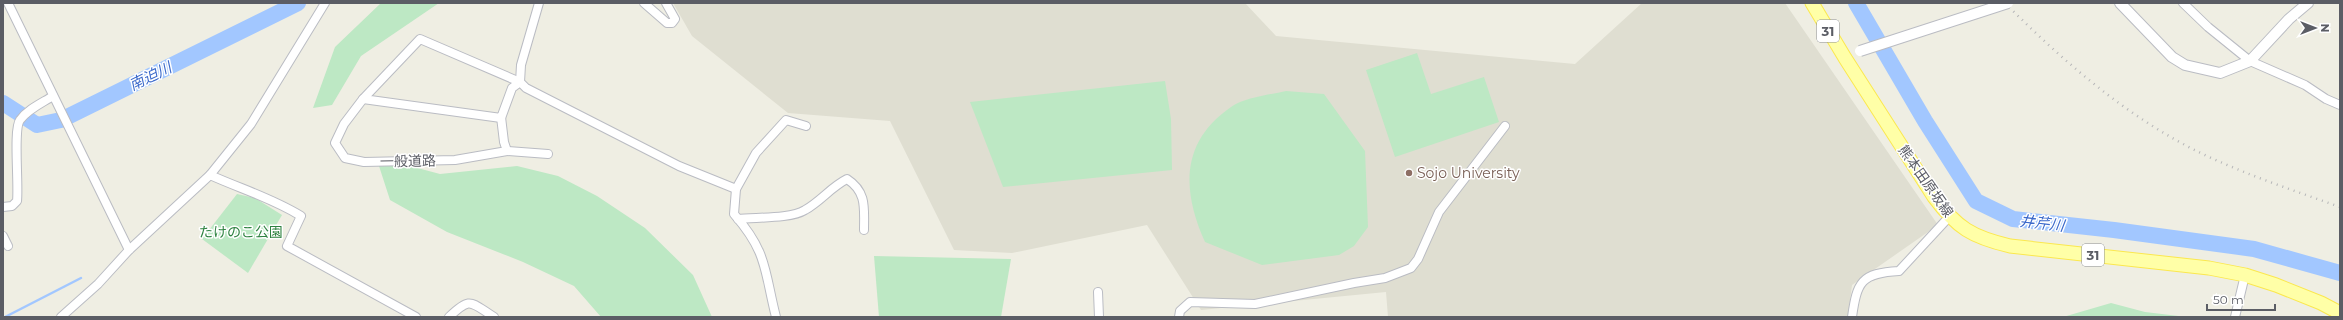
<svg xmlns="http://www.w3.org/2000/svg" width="2343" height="320" viewBox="0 0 2343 320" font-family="Montserrat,'Noto Sans JP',sans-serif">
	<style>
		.education { fill: #dfded1 }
		.green { fill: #bde8c4 }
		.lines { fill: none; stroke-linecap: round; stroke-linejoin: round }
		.stream { stroke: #a2c7ff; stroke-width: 2.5 }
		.river { stroke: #a2c7ff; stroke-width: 16 }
		.minor-casing { stroke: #babcc3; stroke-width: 10 }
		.tertiary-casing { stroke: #babcc3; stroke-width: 12 }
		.primary-casing { stroke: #fbe84f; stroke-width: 15 }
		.minor { stroke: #fff; stroke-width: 8 }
		.tertiary { stroke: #fff; stroke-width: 10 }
		.primary { stroke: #ffffa7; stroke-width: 13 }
		.rail { stroke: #b6b6b8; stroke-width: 2.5; stroke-dasharray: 1 5; stroke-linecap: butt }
		.tertiary-bridge-casing { stroke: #babcc3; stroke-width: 12; stroke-linecap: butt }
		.tertiary-bridge { stroke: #fff; stroke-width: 10 }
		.education-dot { fill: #8d6e63; stroke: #fff; stroke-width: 1.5 }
		.labels { text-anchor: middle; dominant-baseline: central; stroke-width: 3; stroke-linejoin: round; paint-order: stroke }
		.shield { fill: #fff; stroke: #8c8e93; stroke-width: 1 }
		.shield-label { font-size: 13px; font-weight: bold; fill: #5b5d65 }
		.street-label { font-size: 14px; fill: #5b5d65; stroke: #fff }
		.education-label { font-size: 14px; fill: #785e54; stroke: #fff; text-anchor: start }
		.park-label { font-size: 14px; fill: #2e8240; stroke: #fff }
		.water-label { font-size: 15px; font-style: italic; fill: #3c6acb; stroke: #fff }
	</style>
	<rect width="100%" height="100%" fill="#efeee3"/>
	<path class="education" d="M673,3h572l31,33 299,28 67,-61h143l153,222 -86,60 -4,32h-460l-2,-25 -185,18 -54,-85 -135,28 -58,-3 -64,-129 -102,-8 -96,-77z"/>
	<g class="green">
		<path d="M381,3h58l-78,53 -29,49 -19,3 22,-61z"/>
		<path d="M1417,53l14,41 53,-17 15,45 -104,35 -29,-87z"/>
		<path d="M1165,81l6,38 1,51 -169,17 -33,-85z"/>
		<path d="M1286,91l38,3 41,57 3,76 -14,19 -15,9 -77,10 -57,-23c-23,-51 -25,-100 26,-135 15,-10 38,-12 55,-16z"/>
		<path d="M379,166h31l30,8 77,-8 41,10 39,20 48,32 48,47 19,42h-111l-27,-31 -51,-24 -76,-30 -57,-32z"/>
		<path d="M237,194l18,4 27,17 -34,58 -46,-34z"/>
		<path d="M874,256l137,3 -10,58h-122z"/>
		<path d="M2111,303l34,9 42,5h-124z"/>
	</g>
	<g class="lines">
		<path class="stream" d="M5,317l76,-39"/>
		<g class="river">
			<path d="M1856,3l69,118 51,80 37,18 101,11 140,19 86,24"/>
			<path d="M3,103l34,22 24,-5 237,-117"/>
		</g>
		<defs>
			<g id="minor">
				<path d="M8,3l121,247"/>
				<path d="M539,3l-18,62 -1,17 6,6 153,78 57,23"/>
				<path d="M644,3l23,20h5l3,-4 -9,-16"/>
				<path d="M2183,3l25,24 42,34 55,24 21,14 14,6"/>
				<path d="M420,39l100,43 -8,6 -11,30 -138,-19z"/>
				<path d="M363,99l-19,25 -9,19 10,15 19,4 91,-2 52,-9 -3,-9 -3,-25"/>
				<path d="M507,151l41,3"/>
				<path d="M210,175c31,14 62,23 91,41l-14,30 129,71"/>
				<path d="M3,207l9,-1 5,-5c2,-17 -4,-72 3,-81 8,-11 22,-17 33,-24"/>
				<path d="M738,219c17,-2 53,0 67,-9 16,-9 26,-23 42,-31 20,13 17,29 17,51"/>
				<path d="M3,236l5,10"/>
				<path d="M1098,292l1,25"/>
				<path d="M61,317l37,-33 31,-34 81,-75 41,-51 74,-121"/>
				<path d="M449,317c22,-21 21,-15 45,0"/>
				<path d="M776,317c-12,-47 -8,-64 -42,-103l2,-25 20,-36 30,-33 20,6"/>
				<path d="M1179,317l1,-6 10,-9 65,2 99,-21 31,-5 26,-10 7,-9 21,-47 66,-86"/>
				<path d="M1852,317c5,-35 9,-44 47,-46l50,-54"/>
				<path d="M2235,317l10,-42"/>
			</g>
			<path id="tertiary" d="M2120,3l52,54 13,8 35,8 30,-12 39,-42 19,-16"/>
			<path id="primary" d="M1812,3l33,55 89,139c23,31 38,40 76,49l199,22 36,7 31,10 45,18 19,10"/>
		</defs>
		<use href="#minor" class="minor-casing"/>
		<use href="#tertiary" class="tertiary-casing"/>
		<use href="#primary" class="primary-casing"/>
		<use href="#minor" class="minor"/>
		<use href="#tertiary" class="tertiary"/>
		<use href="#primary" class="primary"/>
		<path class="rail" d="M2005,3c59,59 125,117 202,153 43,20 88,35 133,51"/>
		<defs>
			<path id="tertiary-bridge" d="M1860,51l148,-48"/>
		</defs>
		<use href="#tertiary-bridge" class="tertiary-bridge-casing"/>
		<use href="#tertiary-bridge" class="tertiary-bridge"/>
	</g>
	<circle class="education-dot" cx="1409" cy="173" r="4"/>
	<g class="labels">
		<g class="shield">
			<rect x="1817" y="20" width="22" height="22" rx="3"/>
			<rect x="2082" y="244" width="22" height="22" rx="3"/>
		</g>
		<g class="shield-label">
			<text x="1828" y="31">31</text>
			<text x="2093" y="255">31</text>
		</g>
		<g class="street-label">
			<text transform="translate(408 161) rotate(-1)">一般道路</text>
			<text transform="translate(1926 181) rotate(55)">熊本田原坂線</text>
		</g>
		<g class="education-label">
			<text x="1417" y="173">Sojo University</text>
		</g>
		<g class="park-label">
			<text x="241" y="232">たけのこ公園</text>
		</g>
		<g class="water-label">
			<text transform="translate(150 76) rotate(-26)">南迫川</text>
			<text transform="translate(2042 223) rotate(7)">井芹川</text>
		</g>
	</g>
	<rect width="2343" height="320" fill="none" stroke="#5b5d65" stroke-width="8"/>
	<g transform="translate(2315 28) rotate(90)" stroke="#ffffff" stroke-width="3" paint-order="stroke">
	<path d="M0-3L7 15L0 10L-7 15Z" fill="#5b5d65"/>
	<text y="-6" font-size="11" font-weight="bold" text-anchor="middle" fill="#5b5d65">N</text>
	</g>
	<path d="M2207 304v6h68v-6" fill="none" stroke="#5b5d65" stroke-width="2"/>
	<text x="2213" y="304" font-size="12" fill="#5b5d65" stroke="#ffffff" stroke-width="3" paint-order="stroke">50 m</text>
</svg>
